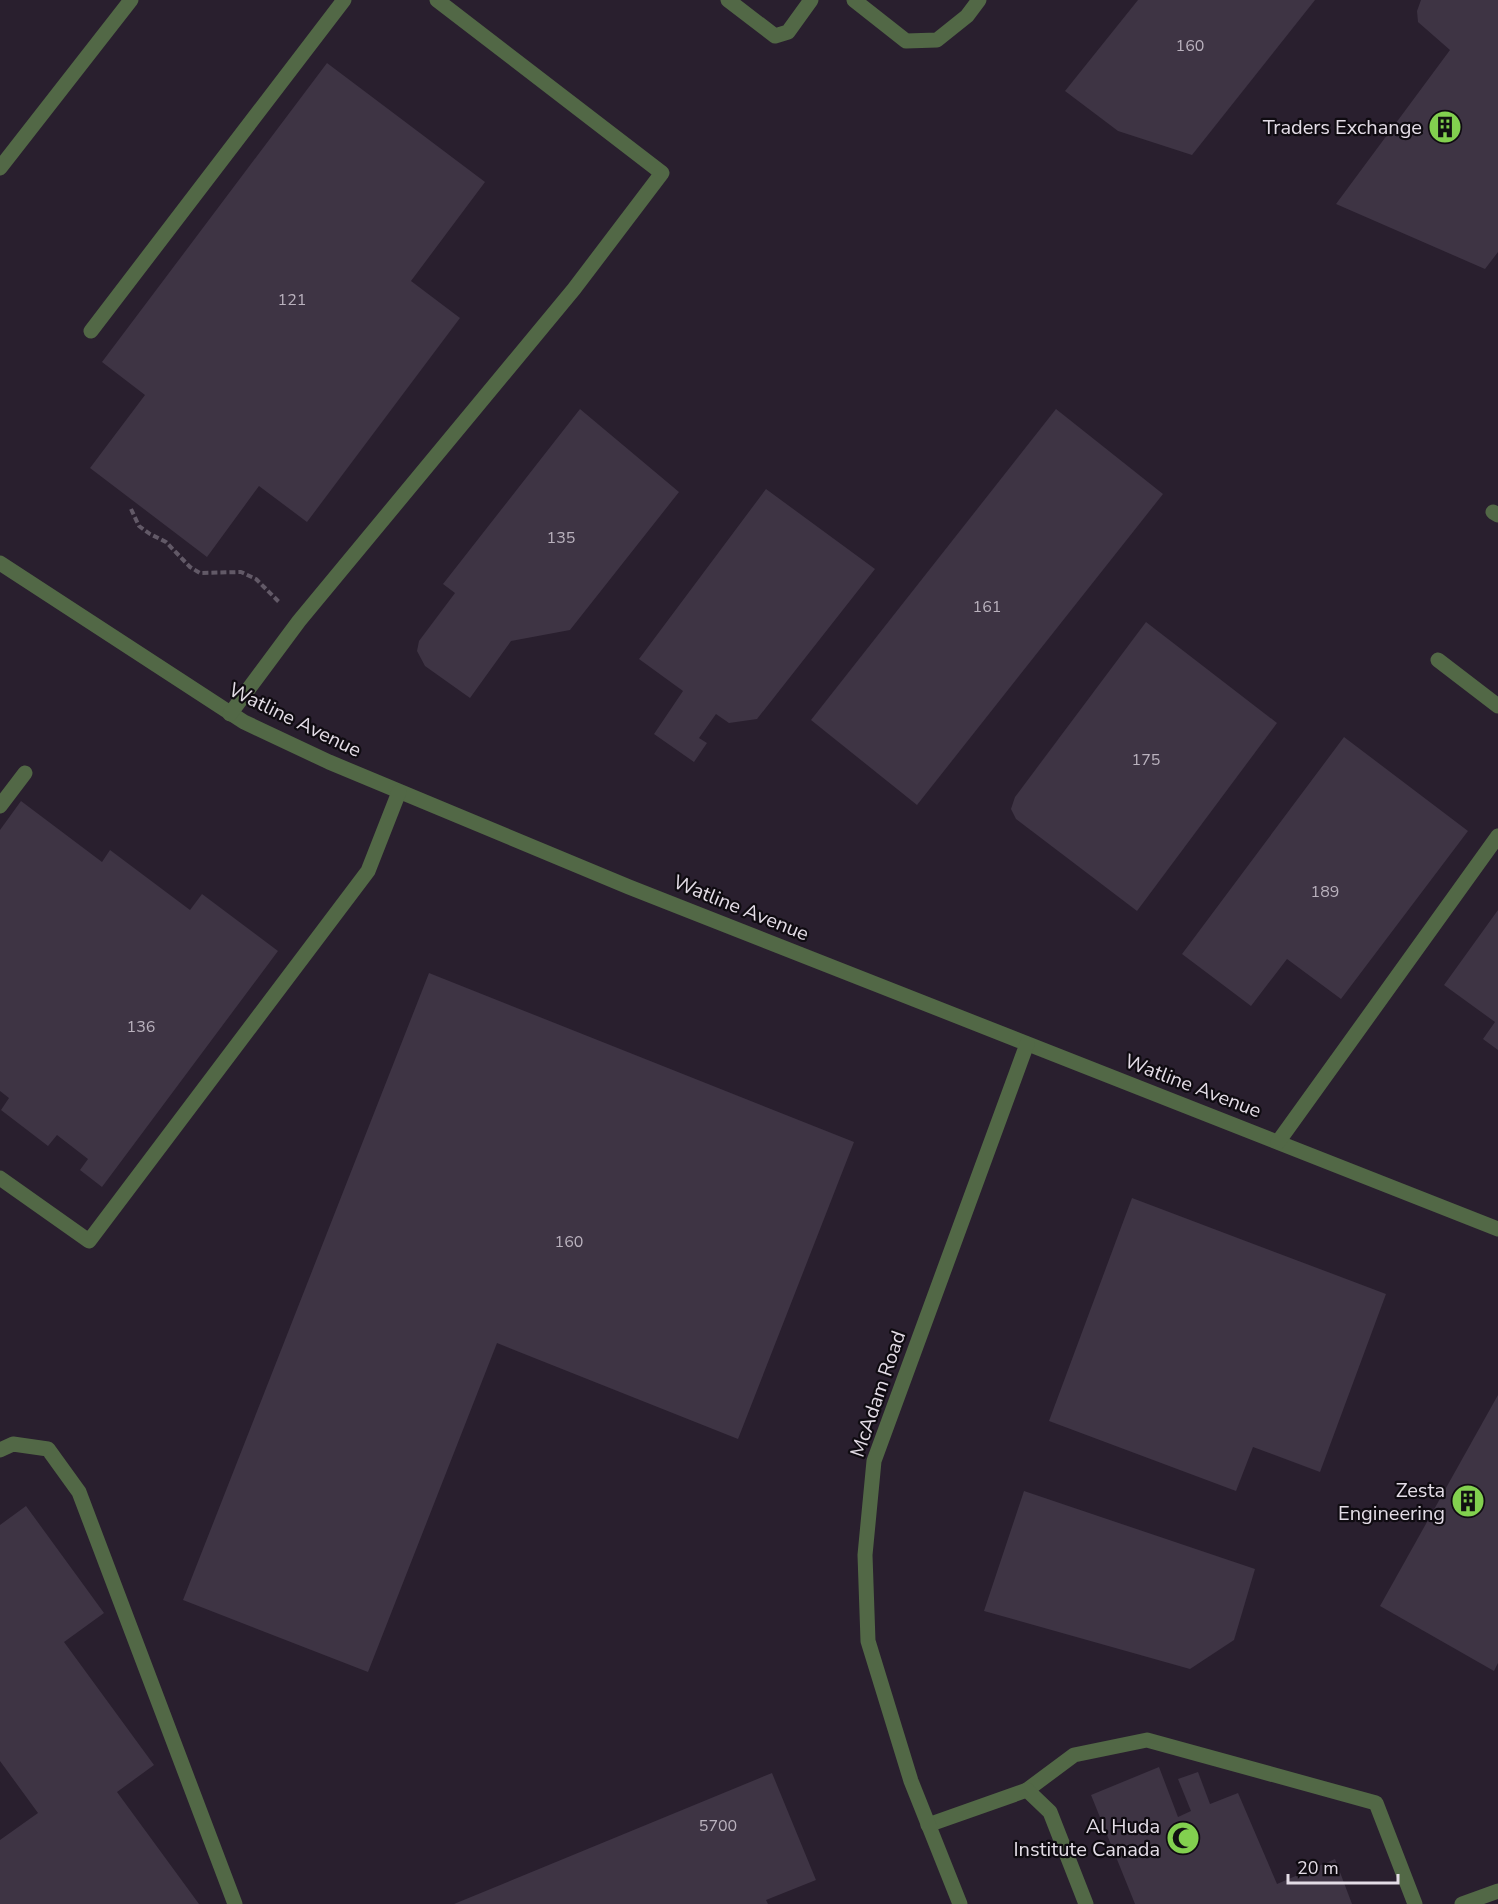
<svg xmlns="http://www.w3.org/2000/svg" width="1498" height="1904" viewBox="0 0 1498 1904" font-family="'Nunito Sans',sans-serif">
	<style>
		.building { fill: #3e3444 }
		.lines { fill: none; stroke-linecap: round; stroke-linejoin: round }
		.path { stroke: #625967; stroke-width: 4; stroke-dasharray: 6 3; stroke-linecap: butt }
		.minor { stroke: #526846; stroke-width: 15 }
		.labels { text-anchor: middle; dominant-baseline: central; stroke-width: 4.5; stroke-linejoin: round; paint-order: stroke }
		.number-label { font-size: 16px; fill: #bab2be }
		.poi-label { font-size: 20px; fill: #e3dce6; stroke: #0f0b11; text-anchor: end }
		.street-label { font-size: 20px; fill: #e3dce6; stroke: #0f0b11 }
	</style>
	<rect width="100%" height="100%" fill="#291f2e"/>
	<g class="building">
		<path d="M1138,0h177l-123,155 -74,-24 -53,-40z"/>
		<path d="M1421,0h77v252l-13,17 -149,-65 114,-154 -32,-28 -1,-11z"/>
		<path d="M327,63l158,119 -74,99 49,37 -153,204 -48,-36 -52,71 -117,-89 55,-73 -43,-33z"/>
		<path d="M580,409l99,83 -109,138 -59,11 -41,57 -45,-32 -8,-15 2,-10 36,-48 -12,-9z"/>
		<path d="M1056,409l107,85 -246,311 -106,-85z"/>
		<path d="M766,489l109,80 -118,150 -28,4 -13,-9 -17,24 8,5 -13,19 -40,-28 29,-43 -44,-32z"/>
		<path d="M1146,622l131,101 -140,188 -121,-92 -5,-10 4,-12z"/>
		<path d="M1344,737l124,94 -127,168 -54,-40 -36,47 -69,-52z"/>
		<path d="M21,801l81,61 8,-12 80,60 12,-16 76,57 -176,236 -22,-17 8,-11 -31,-24 -9,11 -47,-36 8,-12 -9,-7v-261z"/>
		<path d="M1498,910v140l-15,-11 12,-17 -51,-37z"/>
		<path d="M429,973l425,169 -116,297 -241,-96 -129,329 -185,-72z"/>
		<path d="M1132,1198l254,96 -66,178 -67,-25 -17,44 -187,-70z"/>
		<path d="M1498,1395v268l-4,8 -114,-65z"/>
		<path d="M1024,1491l231,78 -21,71 -44,29 -206,-58z"/>
		<path d="M26,1506l78,107 -40,29 90,123 -37,27 82,112h-199v-64l38,-27 -38,-52v-236z"/>
		<path d="M1159,1767l19,50 13,-6 -13,-32 20,-7 12,32 28,-11 39,91 58,-25 17,45h-217l-44,-109z"/>
		<path d="M772,1773l44,107 -50,20 2,4h-314z"/>
	</g>
	<g class="lines">
		<path class="path" d="M131,509l8,17 11,8 16,8 24,25 10,6 41,-1 15,7 24,24"/>
		<g class="minor">
			<path d="M728,0l47,36 13,-4 23,-32"/>
			<path d="M854,0l52,41 31,-1 30,-24 12,-16"/>
			<path d="M0,168l131,-168"/>
			<path d="M91,331l253,-331"/>
			<path d="M1493,512l5,3"/>
			<path d="M0,563l244,159 85,40 300,125 869,342"/>
			<path d="M1438,660l60,46"/>
			<path d="M230,714l69,-93 275,-332 88,-116 -225,-173"/>
			<path d="M0,806l25,-33"/>
			<path d="M1278,1142l220,-306"/>
			<path d="M0,1178l89,63 279,-370 31,-79"/>
			<path d="M0,1450l13,-6 35,5 31,43 156,412"/>
			<path d="M1027,1790l47,-35 73,-15 229,63 39,101"/>
			<path d="M928,1825l99,-35 23,22 36,92"/>
			<path d="M960,1904l-49,-123 -43,-140 -3,-86 9,-94 153,-417"/>
			<path d="M1462,1904l36,-13"/>
		</g>
	</g>
	<defs>
		<symbol id="building-disc" viewBox="-11 -11 22 22"><circle r="9.5" fill="#82d04f" stroke="#0f0b11"/><path d="M-4-6H4V6H1V3H-1V6H-4ZM-2.5-4.3h1.7v1.8h-1.7ZM.8-4.3h1.7v1.8H.8ZM-2.5-1h1.7V.8h-1.7ZM.8-1h1.7V.8H.8Z" fill="#111"/></symbol>
		<symbol id="mosque-disc" viewBox="-11 -11 22 22"><circle r="9.5" fill="#82d04f" stroke="#0f0b11"/><path d="M3.5-4.9A6 6 0 1 0 3.5 4.9A5 5 0 1 1 3.5-4.9Z" fill="#111"/></symbol>
	</defs>
	<g fill-rule="evenodd">
		<use href="#building-disc" x="1426" y="108" width="38" height="38"/>
		<use href="#building-disc" x="1449" y="1482" width="38" height="38"/>
		<use href="#mosque-disc" x="1164" y="1819" width="38" height="38"/>
	</g>
	<g class="labels">
		<g class="number-label">
			<text x="1190" y="46">160</text>
			<text x="292" y="300">121</text>
			<text x="561" y="538">135</text>
			<text x="987" y="607">161</text>
			<text x="1146" y="760">175</text>
			<text x="1325" y="892">189</text>
			<text x="141" y="1027">136</text>
			<text x="569" y="1242">160</text>
			<text x="718" y="1826">5700</text>
		</g>
		<g class="poi-label">
			<text x="1422" y="127">Traders Exchange</text>
			<text x="1445" y="1490">Zesta<tspan x="1445" dy="23">Engineering</tspan></text>
			<text x="1160" y="1826">Al Huda<tspan x="1160" dy="23">Institute Canada</tspan></text>
		</g>
		<g class="street-label">
			<text transform="translate(295 720) rotate(26)">Watline Avenue</text>
			<text transform="translate(741 908) rotate(22)">Watline Avenue</text>
			<text transform="translate(1193 1086) rotate(21)">Watline Avenue</text>
			<text transform="translate(878 1394) rotate(-71)">McAdam Road</text>
		</g>
	</g>
	<path d="M1288 1874v9h110v-9" fill="none" stroke="#e3dce6" stroke-width="3"/>
	<text x="1297" y="1874" font-size="18" fill="#e3dce6" stroke="#0f0b11" stroke-width="4.5" paint-order="stroke">20 m</text>
</svg>
